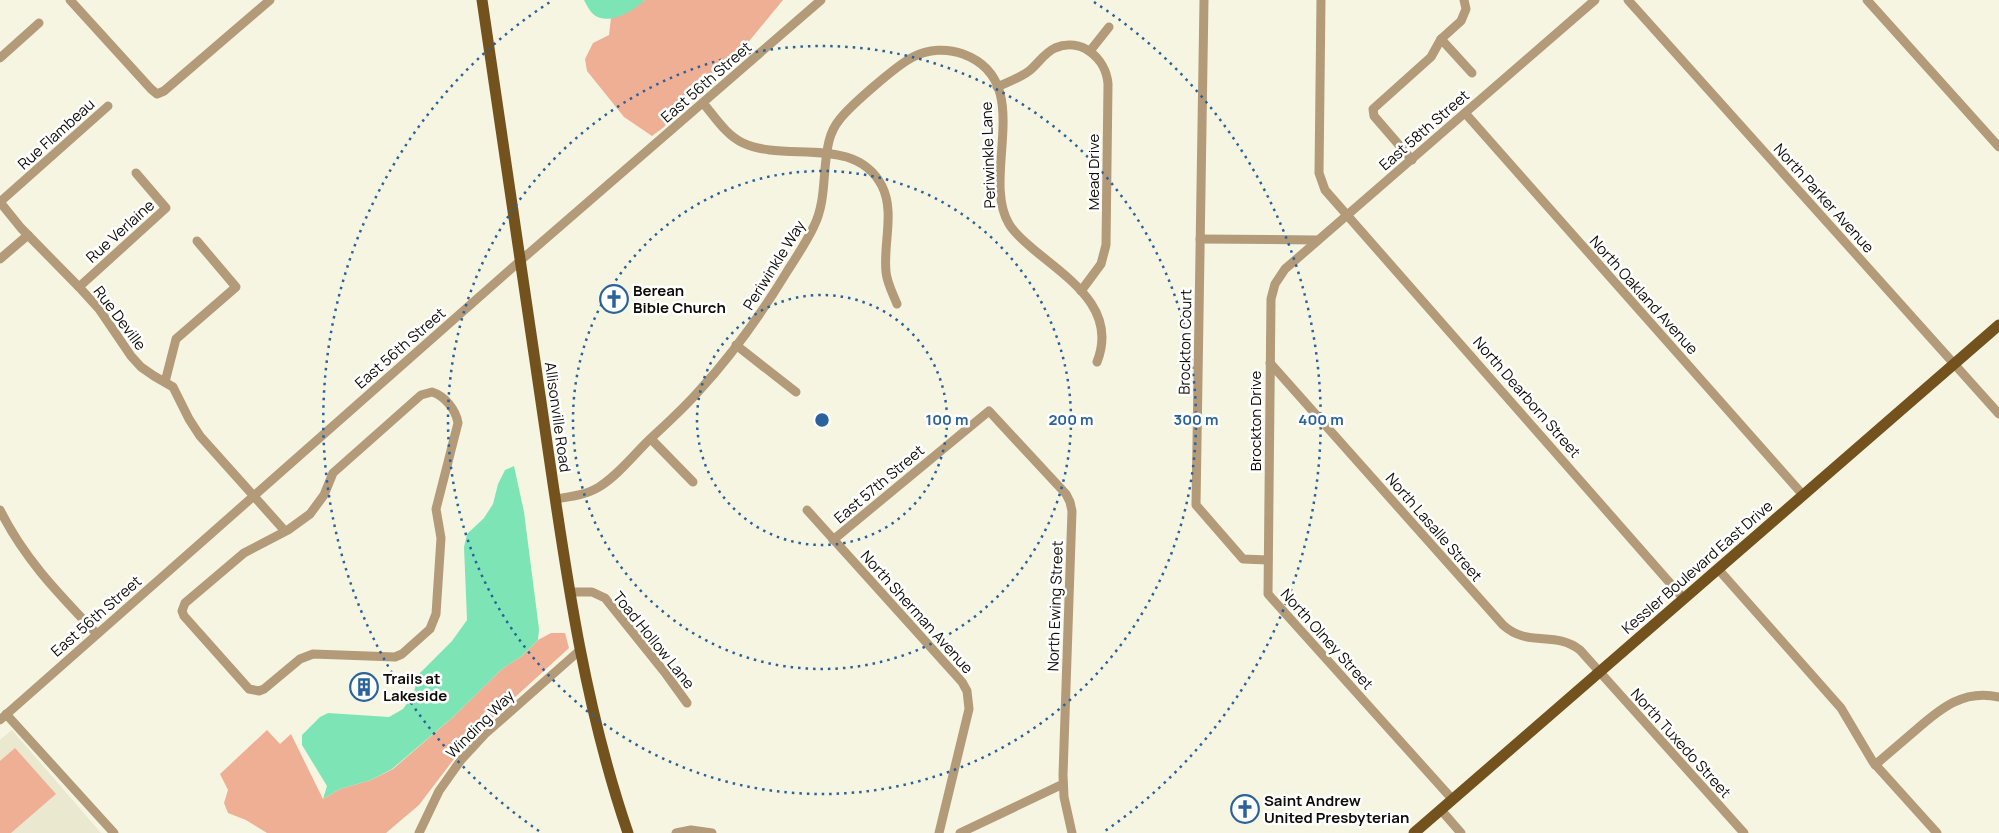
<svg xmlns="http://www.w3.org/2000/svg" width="1999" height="833" viewBox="0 0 1999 833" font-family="Manrope,sans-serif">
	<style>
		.built { fill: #eae8ce }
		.green { fill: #efaf94 }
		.water { fill: #7de5b5 }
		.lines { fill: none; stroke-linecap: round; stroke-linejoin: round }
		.minor { stroke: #b39a79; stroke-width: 9 }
		.major { stroke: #74521e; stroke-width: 11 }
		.ring { fill: none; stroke: #2a629b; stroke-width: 2.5; stroke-dasharray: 2.5 5 }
		.labels { text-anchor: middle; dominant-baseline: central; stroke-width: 5; stroke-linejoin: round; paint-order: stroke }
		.street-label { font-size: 15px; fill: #0d0c06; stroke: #fff }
		.poi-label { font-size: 15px; font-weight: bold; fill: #0d0c06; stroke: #fff; text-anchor: start }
		.centre { fill: #2a629b; stroke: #fff; stroke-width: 2.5 }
		.ring-label { font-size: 15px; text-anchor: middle; font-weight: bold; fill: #2a629b; stroke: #fff; stroke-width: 5; stroke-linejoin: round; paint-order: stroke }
	</style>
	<rect width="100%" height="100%" fill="#f6f5e1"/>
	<path class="built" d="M12,730l89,103h-101v-93z"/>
	<g class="green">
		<path d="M645,0h138l-42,51 -56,48 -21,28 -12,9 -28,-19 -37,-46 -2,-12 8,-16 16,-8 2,-17 11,-3z"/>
		<path d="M551,633h14l4,15 -99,90 -51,67 -33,28h-119l-21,-13 -18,-7 -4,-10 4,-13 -8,-16 47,-44 13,14 11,-10 32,65 17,-10 31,-9 22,-11 60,-52 49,-48 20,-13 16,-16z"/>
		<path d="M15,748l41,46 -45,39h-11v-72z"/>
	</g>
	<g class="water">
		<path d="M584,0h61c-12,11 -37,27 -52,14 -4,-4 -7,-10 -9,-14z"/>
		<path d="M514,466l10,46 15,117 -1,11 -16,16 -20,13 -49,48 -61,52 -21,11 -31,9 -17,10 4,-13 -25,-41v-10l18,-18 8,-4 61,4 14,-8 10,-14 6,-21 33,-33 15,-21 -3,-73 3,-13 17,-16 9,-14 5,-20 7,-14z"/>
	</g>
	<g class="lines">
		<g class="minor">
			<path d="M70,0l81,89 6,5 7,-3 106,-91"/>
			<path d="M1204,0l-8,505 47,54 25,1"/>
			<path d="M1321,0l-2,173 6,17 359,409"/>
			<path d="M1628,0l371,414"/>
			<path d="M1867,0l132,147"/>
			<path d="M1441,39l31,34"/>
			<path d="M1090,51l19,-24"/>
			<path d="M0,58l39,-35"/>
			<path d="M997,87c11,-5 23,-9 32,-16 9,-7 15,-18 26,-23 26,-11 51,10 53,36l-2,161 -5,19 -20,27"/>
			<path d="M703,103c12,14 23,32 40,40 43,20 112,-9 139,43 13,26 1,58 4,86 1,11 7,22 11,32"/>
			<path d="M1465,113l338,382"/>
			<path d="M1412,160l-38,-44 -1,-7 58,-52 10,-18 20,-18 5,-12 -2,-9"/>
			<path d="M0,202l21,26 58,59 20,22 32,47 10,11 13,9 19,11 16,32 11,17 85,95"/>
			<path d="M0,202l108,-96"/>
			<path d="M1200,239l118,1"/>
			<path d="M0,259l28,-24"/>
			<path d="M79,287l87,-79 -30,-35"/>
			<path d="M736,345l60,47"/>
			<path d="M1270,363l233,262c25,23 52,5 77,25l164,183"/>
			<path d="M165,382l11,-43 60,-52 -39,-46"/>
			<path d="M432,392c13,4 24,18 26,31l-22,86 5,29 -5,76 -6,15 -28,25 -7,3 -82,-3 -13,5 -36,30 -5,2 -10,-2 -65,-73 -2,-5 3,-8 59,-50 44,-23 22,-16 14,-19 9,-22 88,-78z"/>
			<path d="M651,439l42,43"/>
			<path d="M555,499c14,-2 31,-4 44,-12 18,-11 33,-30 48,-45 17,-16 35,-32 51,-50 34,-37 64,-79 90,-122 9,-14 19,-29 26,-44 13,-26 8,-57 15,-85 2,-8 6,-16 11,-22 11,-14 57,-54 73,-62 15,-8 34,-9 50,-3 74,27 17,122 46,170 6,10 15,17 24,25 36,30 85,60 64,113"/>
			<path d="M0,510c25,50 59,84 97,124"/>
			<path d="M807,510l155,172 5,9 2,18 -30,124"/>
			<path d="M833,540l156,-129 77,83 4,8 2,9 -9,264 1,22 8,36"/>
			<path d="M1718,569l123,139 32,54 64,71"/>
			<path d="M570,592h22l13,6 61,76 21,29"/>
			<path d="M6,714l108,119"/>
			<path d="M0,720l520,-459 301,-261"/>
			<path d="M1875,765c14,-12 28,-24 42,-36 24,-21 47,-40 82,-32"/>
			<path d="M1453,800l-185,-206 3,-295 4,-15 10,-15 310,-269"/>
			<path d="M1441,810l20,23"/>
			<path d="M419,833l20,-42 22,-31 24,-26 94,-83"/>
			<path d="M676,833l15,-3 21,3"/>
			<path d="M960,833l103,-49"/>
		</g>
		<g class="major">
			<path d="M482,0c21,143 42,286 63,429 20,137 38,273 83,404"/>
			<path d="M1414,833l585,-508"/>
		</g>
	</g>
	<g class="ring">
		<circle cx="822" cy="420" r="125"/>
		<circle cx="822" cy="420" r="249"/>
		<circle cx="822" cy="420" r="374"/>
		<path d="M539 831A499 499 0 0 1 550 2M1094 2A499 499 0 0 1 1105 831"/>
	</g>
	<defs>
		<symbol id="church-ring" viewBox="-11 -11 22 22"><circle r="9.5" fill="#fff" stroke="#2a629b" stroke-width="1.5"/><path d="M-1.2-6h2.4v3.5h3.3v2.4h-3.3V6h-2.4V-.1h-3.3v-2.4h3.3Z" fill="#2a629b"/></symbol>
		<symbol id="building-ring" viewBox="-11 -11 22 22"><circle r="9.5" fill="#fff" stroke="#2a629b" stroke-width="1.5"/><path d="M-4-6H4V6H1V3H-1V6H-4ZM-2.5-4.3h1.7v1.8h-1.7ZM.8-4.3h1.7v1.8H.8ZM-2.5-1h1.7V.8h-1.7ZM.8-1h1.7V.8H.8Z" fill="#2a629b"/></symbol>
	</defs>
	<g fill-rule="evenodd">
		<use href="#church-ring" x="598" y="283" width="32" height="32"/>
		<use href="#building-ring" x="348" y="671" width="32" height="32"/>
		<use href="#church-ring" x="1229" y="793" width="32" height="32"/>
	</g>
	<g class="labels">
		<g class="street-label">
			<text transform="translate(706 82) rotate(-41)">East 56th Street</text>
			<text transform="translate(1424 130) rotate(-41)">East 58th Street</text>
			<text transform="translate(56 134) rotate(-42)">Rue Flambeau</text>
			<text transform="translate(988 155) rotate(-92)">Periwinkle Lane</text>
			<text transform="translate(1093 172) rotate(-90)">Mead Drive</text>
			<text transform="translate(1824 198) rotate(48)">North Parker Avenue</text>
			<text transform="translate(120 231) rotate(-42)">Rue Verlaine</text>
			<text transform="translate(774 265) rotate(-58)">Periwinkle Way</text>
			<text transform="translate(1644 295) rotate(48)">North Oakland Avenue</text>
			<text transform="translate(120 318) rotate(53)">Rue Deville</text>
			<text transform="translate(1185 342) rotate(-89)">Brockton Court</text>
			<text transform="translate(400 348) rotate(-41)">East 56th Street</text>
			<text transform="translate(1527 397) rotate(49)">North Dearborn Street</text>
			<text transform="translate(558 417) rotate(82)">Allisonville Road</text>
			<text transform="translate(1255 421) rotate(-90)">Brockton Drive</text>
			<text transform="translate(879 484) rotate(-40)">East 57th Street</text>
			<text transform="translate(1434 527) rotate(49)">North Lasalle Street</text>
			<text transform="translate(1697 567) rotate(-41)">Kessler Boulevard East Drive</text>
			<text transform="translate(1055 606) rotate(-88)">North Ewing Street</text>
			<text transform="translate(917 612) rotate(48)">North Sherman Avenue</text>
			<text transform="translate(96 616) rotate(-41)">East 56th Street</text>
			<text transform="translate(1327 639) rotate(48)">North Olney Street</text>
			<text transform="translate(654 640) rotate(51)">Toad Hollow Lane</text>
			<text transform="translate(480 724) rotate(-45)">Winding Way</text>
			<text transform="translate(1681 743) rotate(48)">North Tuxedo Street</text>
		</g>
		<g class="poi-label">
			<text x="633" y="290">Berean<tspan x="633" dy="17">Bible Church</tspan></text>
			<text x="383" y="678">Trails at<tspan x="383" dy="17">Lakeside</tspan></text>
			<text x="1264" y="800">Saint Andrew<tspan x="1264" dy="17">United Presbyterian</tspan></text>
		</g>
	</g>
	<circle cx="822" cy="420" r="8" class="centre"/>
	<g class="ring-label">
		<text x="947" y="425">100 m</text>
		<text x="1071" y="425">200 m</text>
		<text x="1196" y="425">300 m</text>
		<text x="1321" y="425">400 m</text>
	</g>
</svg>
